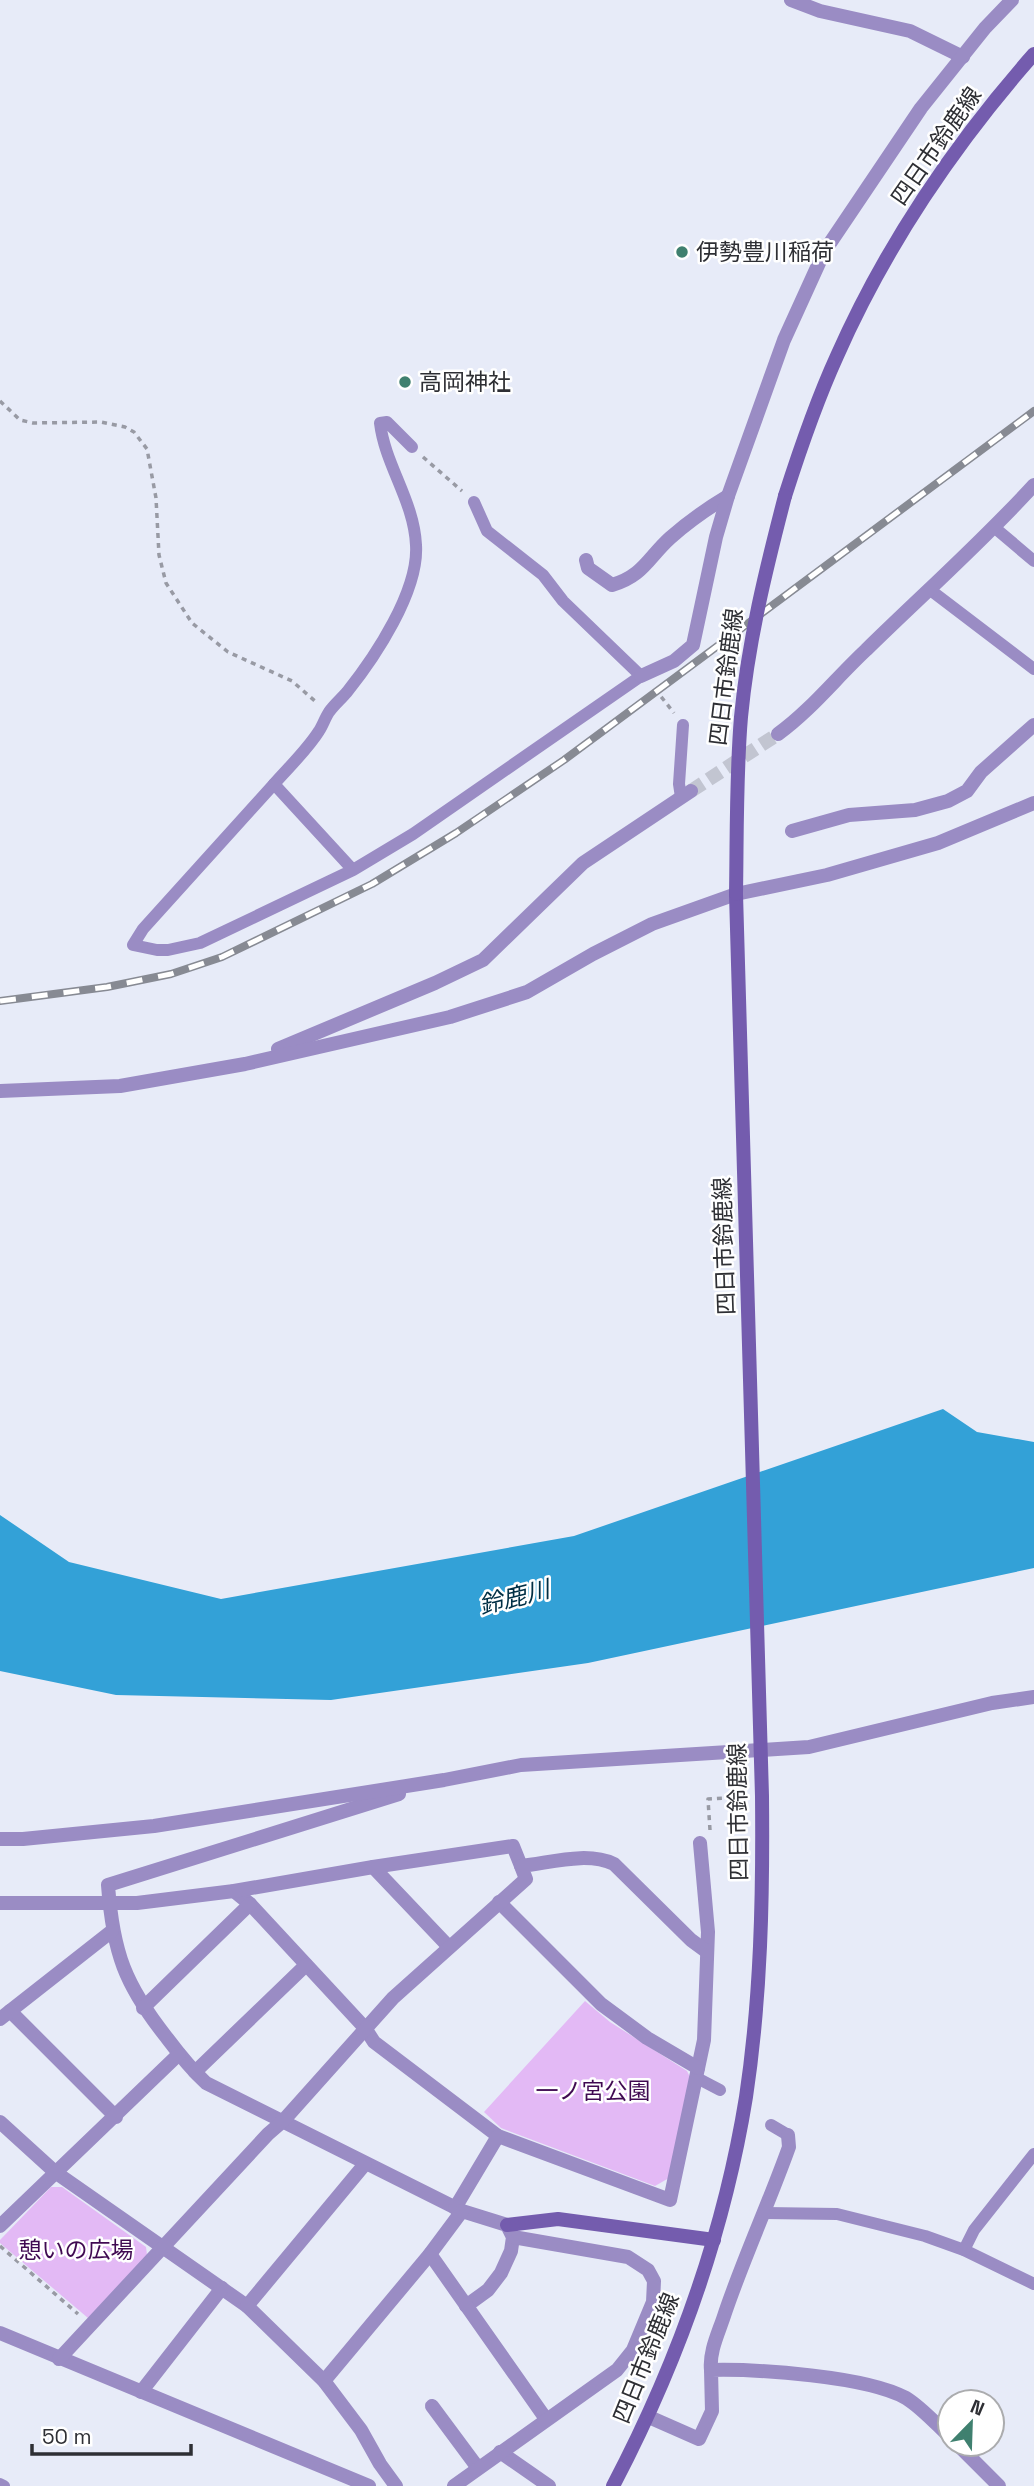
<svg xmlns="http://www.w3.org/2000/svg" width="1034" height="2486" viewBox="0 0 1034 2486" font-family="'Space Grotesk','Noto Sans JP',sans-serif">
	<style>
		.green { fill: #e3b9f5 }
		.water { fill: #33a1d7 }
		.lines { fill: none; stroke-linecap: round; stroke-linejoin: round }
		.street-tunnel { stroke: #c2c5d1; stroke-width: 14; stroke-dasharray: 14 7; stroke-linecap: butt }
		.path { stroke: #989aa4; stroke-width: 3.5; stroke-dasharray: 5 5; stroke-linecap: butt }
		.lane { stroke: #9a8cc4; stroke-width: 12 }
		.street { stroke: #9a8cc4; stroke-width: 14 }
		.secondary { stroke: #745cae; stroke-width: 14 }
		.rail-casing { stroke: #878a93; stroke-width: 8 }
		.rail { stroke: #fff; stroke-width: 5; stroke-dasharray: 16; stroke-linecap: butt }
		.secondary-bridge { stroke: #745cae; stroke-width: 14 }
		.poi-dot { fill: #3f806f; stroke: #fff; stroke-width: 2.5 }
		.labels { text-anchor: middle; dominant-baseline: central; stroke-width: 5; stroke-linejoin: round; paint-order: stroke }
		.street-label { font-size: 23px; fill: #2e2f34; stroke: #fff }
		.poi-label { font-size: 23px; fill: #2e2f34; stroke: #fff; text-anchor: start }
		.park-label { font-size: 23px; fill: #400a52; stroke: #fff }
		.water-label { font-size: 24px; font-style: italic; fill: #002f45; stroke: #fff }
	</style>
	<rect width="100%" height="100%" fill="#e7ebf8"/>
	<g class="green">
		<path d="M585,2001l25,21 77,49 4,8 -22,99 -14,8 -154,-58 -17,-16z"/>
		<path d="M51,2187h11l84,60 1,8 -59,63 -88,-75v-3z"/>
	</g>
	<path class="water" d="M943,1409l34,23 57,10v126l-446,95 -257,37 -215,-5 -116,-24v-156l69,47 152,37 353,-63z"/>
	<g class="lines">
		<path class="street-tunnel" d="M691,791l87,-57"/>
		<g class="path">
			<path d="M0,401l20,19 13,3 68,-1 24,5 9,5 13,17 9,49 3,57 7,28 26,40 36,29 64,29 24,21"/>
			<path d="M423,457l39,34"/>
			<path d="M655,689l19,24"/>
			<path d="M710,1830l-2,-31 38,-2"/>
			<path d="M0,2246l78,68"/>
		</g>
		<g class="lane">
			<path d="M995,528l39,33"/>
			<path d="M929,589l105,80"/>
			<path d="M274,784c15,-17 33,-34 45,-53 4,-6 6,-13 10,-19 5,-7 12,-13 18,-20 28,-35 72,-101 69,-147 -2,-44 -31,-80 -36,-122l7,-1 25,25"/>
			<path d="M681,797l-2,-13 4,-59"/>
			<path d="M353,870l-153,73 -32,7h-11l-24,-5 10,-16 131,-145 79,86 60,-36 228,-158 -78,-75 -20,-26 -56,-44 -13,-29"/>
			<path d="M697,2078l23,12"/>
			<path d="M771,2125l17,10"/>
			<path d="M765,2213l72,1 88,22 39,14 70,34"/>
			<path d="M964,2250l10,-20 60,-76"/>
			<path d="M0,2484l4,2"/>
		</g>
		<g class="street">
			<path d="M791,0l29,11 90,20 53,26"/>
			<path d="M586,560l2,8 24,17c31,-9 36,-27 58,-47 18,-16 38,-30 58,-42"/>
			<path d="M641,676l33,-15 19,-16 23,-108 12,-41 56,-156 40,-88 97,-144 64,-80 27,-28"/>
			<path d="M778,734c33,-24 58,-56 88,-84 56,-55 115,-107 168,-165"/>
			<path d="M792,831l57,-16 66,-5 33,-9 19,-10 14,-19 53,-47"/>
			<path d="M278,1049l157,-66 48,-23 100,-97 108,-72"/>
			<path d="M0,1091l120,-5 125,-22 205,-47 77,-25 66,-38 59,-30 84,-30 91,-19 111,-32 96,-40"/>
			<path d="M399,1794l-291,91c5,68 17,100 59,153 12,16 24,31 39,45l256,128 45,14 6,12 -2,14 -10,22 -13,17 -22,16"/>
			<path d="M0,1839h23l131,-13 290,-46 77,-15 288,-18 183,-44 42,-6"/>
			<path d="M373,1867l76,80"/>
			<path d="M234,1891l16,13 115,124 9,14 124,94 172,64 34,-160 4,-108 -8,-89"/>
			<path d="M499,1902l102,102 46,34 51,30"/>
			<path d="M0,1903h137l97,-12 139,-24 140,-21 8,20"/>
			<path d="M143,2008l107,-104"/>
			<path d="M10,2011l106,106"/>
			<path d="M0,2019l112,-88"/>
			<path d="M195,2072l111,-107"/>
			<path d="M0,2122l55,50 192,134 77,75 37,49 19,34 16,22"/>
			<path d="M455,2208l43,-72"/>
			<path d="M0,2226l179,-172"/>
			<path d="M430,2254l116,165"/>
			<path d="M247,2306l118,-142"/>
			<path d="M0,2333l369,153"/>
			<path d="M59,2359l209,-225 15,-13 110,-123 133,-119 -5,-13c29,-3 66,-15 93,-2l77,76 15,11"/>
			<path d="M711,2370c-2,-19 8,-38 14,-57 19,-56 44,-110 64,-166l-1,-12"/>
			<path d="M324,2381l106,-127 32,-43"/>
			<path d="M141,2392l81,-104"/>
			<path d="M432,2406l46,62"/>
			<path d="M649,2417l50,22 13,-28 -1,-41c47,-1 155,6 195,28 16,10 30,26 44,39"/>
			<path d="M957,2444l42,42"/>
			<path d="M500,2452l49,34"/>
			<path d="M454,2486l163,-116 16,-20 20,-48 1,-21 -6,-11 -20,-13 -115,-20"/>
		</g>
		<g class="secondary">
			<path d="M785,496c15,-47 31,-94 52,-140 48,-109 118,-213 197,-302"/>
			<path d="M507,2225l51,-6 156,21"/>
			<path d="M613,2486c64,-122 111,-253 133,-389 15,-100 17,-201 16,-301l-26,-902"/>
		</g>
		<defs>
			<path id="rail" d="M0,1001l107,-14 64,-13 51,-17 150,-73 84,-51 108,-73 470,-349"/>
		</defs>
		<use href="#rail" class="rail-casing"/>
		<use href="#rail" class="rail"/>
		<path class="secondary-bridge" d="M736,894c1,-59 0,-118 5,-177 7,-75 25,-148 44,-221"/>
	</g>
	<g class="poi-dot">
		<circle cx="682" cy="252" r="7"/>
		<circle cx="405" cy="382" r="7"/>
	</g>
	<g class="labels">
		<g class="street-label">
			<text transform="translate(936 146) rotate(-55)">四日市鈴鹿線</text>
			<text transform="translate(726 677) rotate(-83)">四日市鈴鹿線</text>
			<text transform="translate(724 1246) rotate(-92)">四日市鈴鹿線</text>
			<text transform="translate(738 1812) rotate(-91)">四日市鈴鹿線</text>
			<text transform="translate(646 2358) rotate(-68)">四日市鈴鹿線</text>
		</g>
		<g class="poi-label">
			<text x="696" y="252">伊勢豊川稲荷</text>
			<text x="419" y="382">高岡神社</text>
		</g>
		<g class="park-label">
			<text x="593" y="2091">一ノ宮公園</text>
			<text x="76" y="2250">憩いの広場</text>
		</g>
		<g class="water-label">
			<text transform="translate(514 1597) rotate(-14)">鈴鹿川</text>
		</g>
	</g>
	<g transform="translate(971 2423) rotate(23)"><circle r="33" fill="#ffffff" stroke="#abacae" stroke-width="2"/>
	<path d="M0-5L12 26L0 18L-12 26Z" fill="#3f806f"/>
	<text y="-10" font-size="19" font-weight="bold" text-anchor="middle" fill="#2e2f34">N</text>
	</g>
	<path d="M32 2444v10h159v-10" fill="none" stroke="#2e2f34" stroke-width="3.5"/>
	<text x="42" y="2444" font-size="21" fill="#2e2f34" stroke="#ffffff" stroke-width="5" paint-order="stroke">50 m</text>
</svg>
